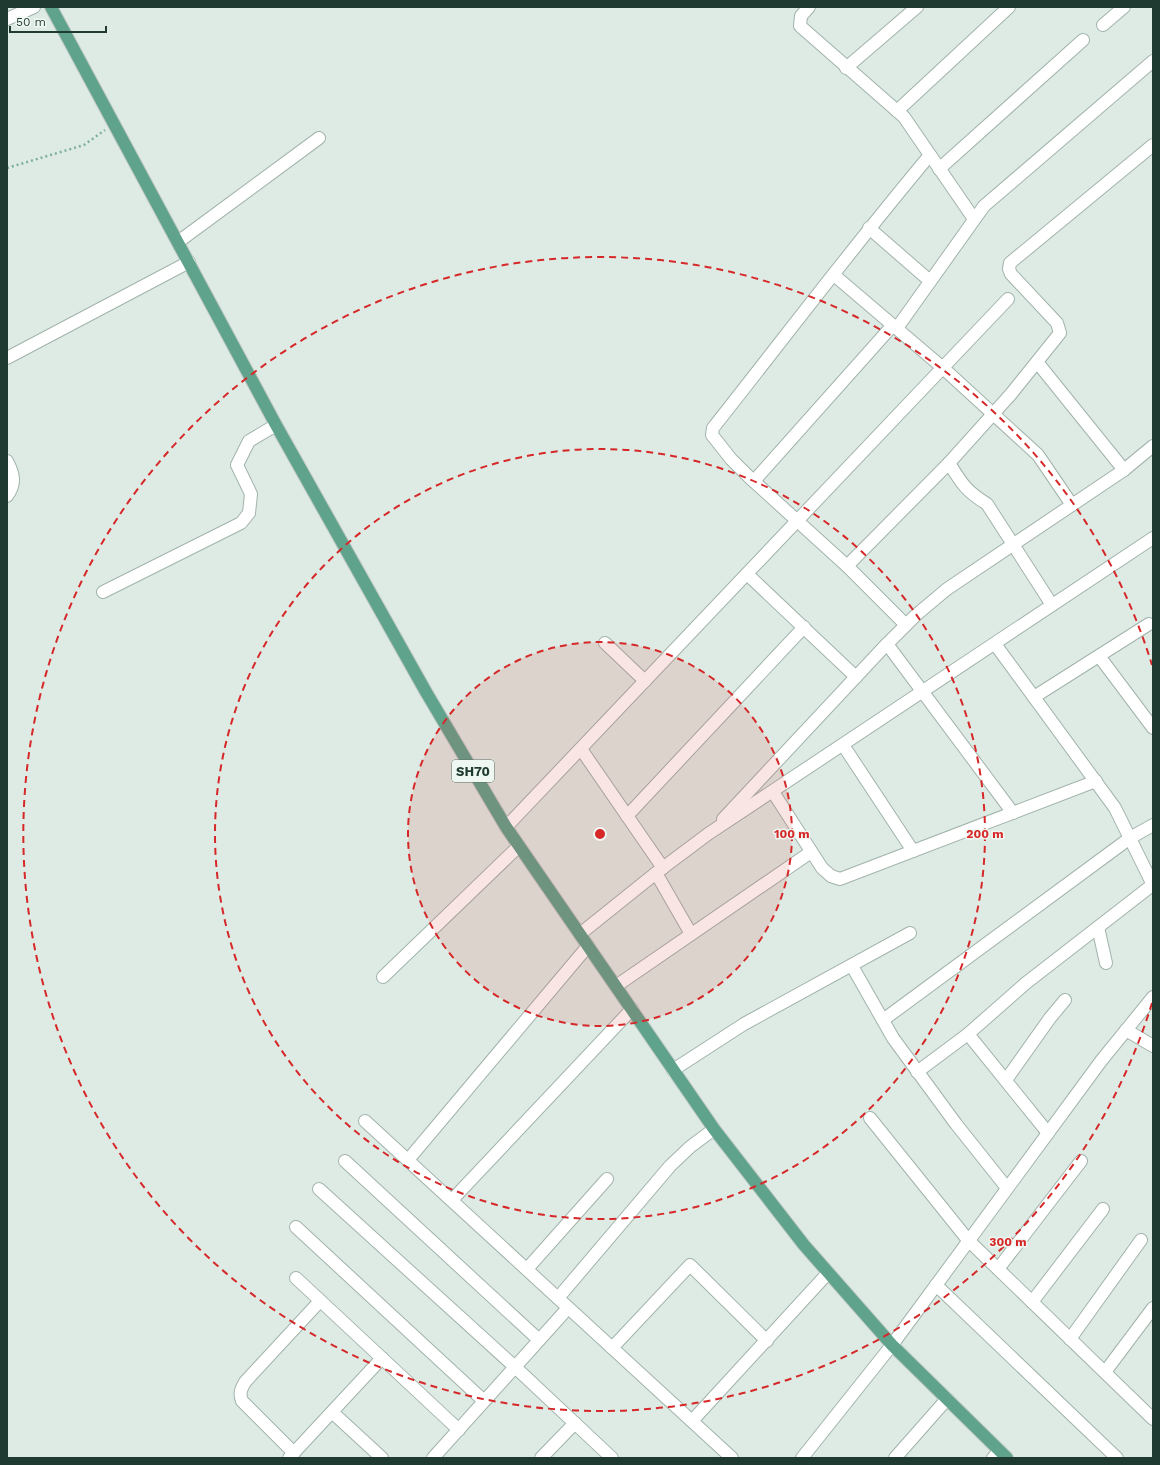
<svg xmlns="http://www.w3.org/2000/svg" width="1160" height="1465" viewBox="0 0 1160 1465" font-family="'Work Sans',sans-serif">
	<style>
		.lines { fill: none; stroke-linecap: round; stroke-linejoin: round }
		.minor-casing { stroke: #a1b3ab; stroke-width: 14 }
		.major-casing { stroke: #c0c8c5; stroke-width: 14 }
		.path { stroke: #7db09c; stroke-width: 2.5; stroke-dasharray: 2 3; stroke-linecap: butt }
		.minor { stroke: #fff; stroke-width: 12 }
		.major { stroke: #60a38d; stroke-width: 12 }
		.ring { fill: none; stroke: #d62828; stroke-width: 2; stroke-dasharray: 7 5 }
		.labels { text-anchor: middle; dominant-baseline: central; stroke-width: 3; stroke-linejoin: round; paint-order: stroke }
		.shield { fill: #eff7f2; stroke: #5d736b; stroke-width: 1 }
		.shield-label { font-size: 13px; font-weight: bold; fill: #1f3b31 }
		.centre { fill: #d62828; stroke: #eff7f2; stroke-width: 2 }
		.ring-label { font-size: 12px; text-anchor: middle; font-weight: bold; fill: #d62828; stroke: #eff7f2; stroke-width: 3; stroke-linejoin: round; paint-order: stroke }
	</style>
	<rect width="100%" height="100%" fill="#deebe4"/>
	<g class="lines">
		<defs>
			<g id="minor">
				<path d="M809,7l-8,9 -1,10 104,91 70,102"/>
				<path d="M7,19l27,-12"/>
				<path d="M1103,25l21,-18"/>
				<path d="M846,68l71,-61"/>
				<path d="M897,111l112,-104"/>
				<path d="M939,169l144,-129"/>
				<path d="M869,228l61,53"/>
				<path d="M178,242l141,-104"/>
				<path d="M834,275l109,93 95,87 34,50"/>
				<path d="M897,328l87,-122 169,-145"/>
				<path d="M7,358l182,-96"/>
				<path d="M1037,362l87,108"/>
				<path d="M7,461c7,13 9,23 0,35"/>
				<path d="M754,481l139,-156"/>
				<path d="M847,566l102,-103"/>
				<path d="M747,574l109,103"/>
				<path d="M103,592l138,-69 8,-10 2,-19 -14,-29 12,-24 27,-16"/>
				<path d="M1052,605l-65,-101c-21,-13 -25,-20 -38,-41l62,-69 49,-61 -3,-10 -46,-49 -2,-5 1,-6 143,-118"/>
				<path d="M906,625l-59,-59 -98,-89 -18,-18 -19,-24 1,-7c72,-91 142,-184 217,-273"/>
				<path d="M605,643l40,38"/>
				<path d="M887,644l126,169"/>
				<path d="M1099,656l54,72"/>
				<path d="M1034,697l115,-73"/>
				<path d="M843,745l70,106"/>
				<path d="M581,749l82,119"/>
				<path d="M773,792l49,76 9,8 9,3 256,-98"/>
				<path d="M627,816l177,-189"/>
				<path d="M723,819l160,-171 33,-33 31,-26 177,-119 29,-24"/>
				<path d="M506,827l502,-528"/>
				<path d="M656,873l35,61"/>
				<path d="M1098,927l8,36"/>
				<path d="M580,934l76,-61 52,-39 445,-296"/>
				<path d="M852,966l41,72 63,86 51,64"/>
				<path d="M383,977l136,-131"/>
				<path d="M616,986l195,-134"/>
				<path d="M883,1020l247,-182 23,-13"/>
				<path d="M1126,1030l27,16"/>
				<path d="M968,1034l80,99"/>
				<path d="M673,1070l71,-46 166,-91"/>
				<path d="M917,1072l51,-38 58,-51 125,-97v-5l-36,-73 -120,-164"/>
				<path d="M1006,1080l44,-62 15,-18"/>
				<path d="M870,1118l98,122 185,179"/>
				<path d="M365,1121l367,337"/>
				<path d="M408,1160l180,-214"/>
				<path d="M345,1161l194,179"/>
				<path d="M319,1189l196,178 97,91"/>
				<path d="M452,1200l180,-191"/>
				<path d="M296,1227l188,174"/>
				<path d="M527,1269l80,-90"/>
				<path d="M998,1269l83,-108"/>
				<path d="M296,1278l163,152"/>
				<path d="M936,1285l181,173"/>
				<path d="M558,1298l112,-132 20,-19 24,-18"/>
				<path d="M1032,1302l71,-93"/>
				<path d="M1070,1339l71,-99"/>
				<path d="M612,1348l78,-83 77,76"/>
				<path d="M1105,1372l48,-64"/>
				<path d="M332,1412l50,46"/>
				<path d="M692,1421l136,-148"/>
				<path d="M294,1453l-52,-52c-3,-8 -1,-12 3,-19l75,-81"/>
				<path d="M289,1458l93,-100"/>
				<path d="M433,1458l135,-150"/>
				<path d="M541,1458l34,-35"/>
				<path d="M802,1458l90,-113 209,-284 52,-64"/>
				<path d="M895,1458l52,-59"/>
				<path d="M993,1458l7,-7"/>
			</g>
			<path id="major" d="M51,7l225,418 150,267 80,135 208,302 90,116 88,100 115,113"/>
		</defs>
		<use href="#minor" class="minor-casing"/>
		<use href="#major" class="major-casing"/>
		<path class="path" d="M7,168l77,-23 21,-15"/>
		<use href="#minor" class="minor"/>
		<use href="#major" class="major"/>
	</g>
	<circle cx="600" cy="834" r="192" fill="#d62828" fill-opacity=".12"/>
	<g class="ring">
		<circle cx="600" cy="834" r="192"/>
		<circle cx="600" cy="834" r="385"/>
		<path d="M1152 1003A577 577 0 1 1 1152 665"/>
	</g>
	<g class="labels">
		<rect class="shield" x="452" y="760" width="42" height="22" rx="3"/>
		<g class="shield-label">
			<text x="473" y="771">SH70</text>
		</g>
	</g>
	<circle cx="600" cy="834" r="6" class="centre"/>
	<g class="ring-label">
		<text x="792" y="838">100 m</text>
		<text x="985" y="838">200 m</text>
		<text x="1008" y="1246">300 m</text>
	</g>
	<rect width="1160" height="1465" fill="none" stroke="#1f3b31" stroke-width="16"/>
	<path d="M10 26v6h96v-6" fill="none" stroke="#1f3b31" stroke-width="2"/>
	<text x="16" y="26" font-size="12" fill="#1f3b31" stroke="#eff7f2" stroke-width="3" paint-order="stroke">50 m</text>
</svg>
